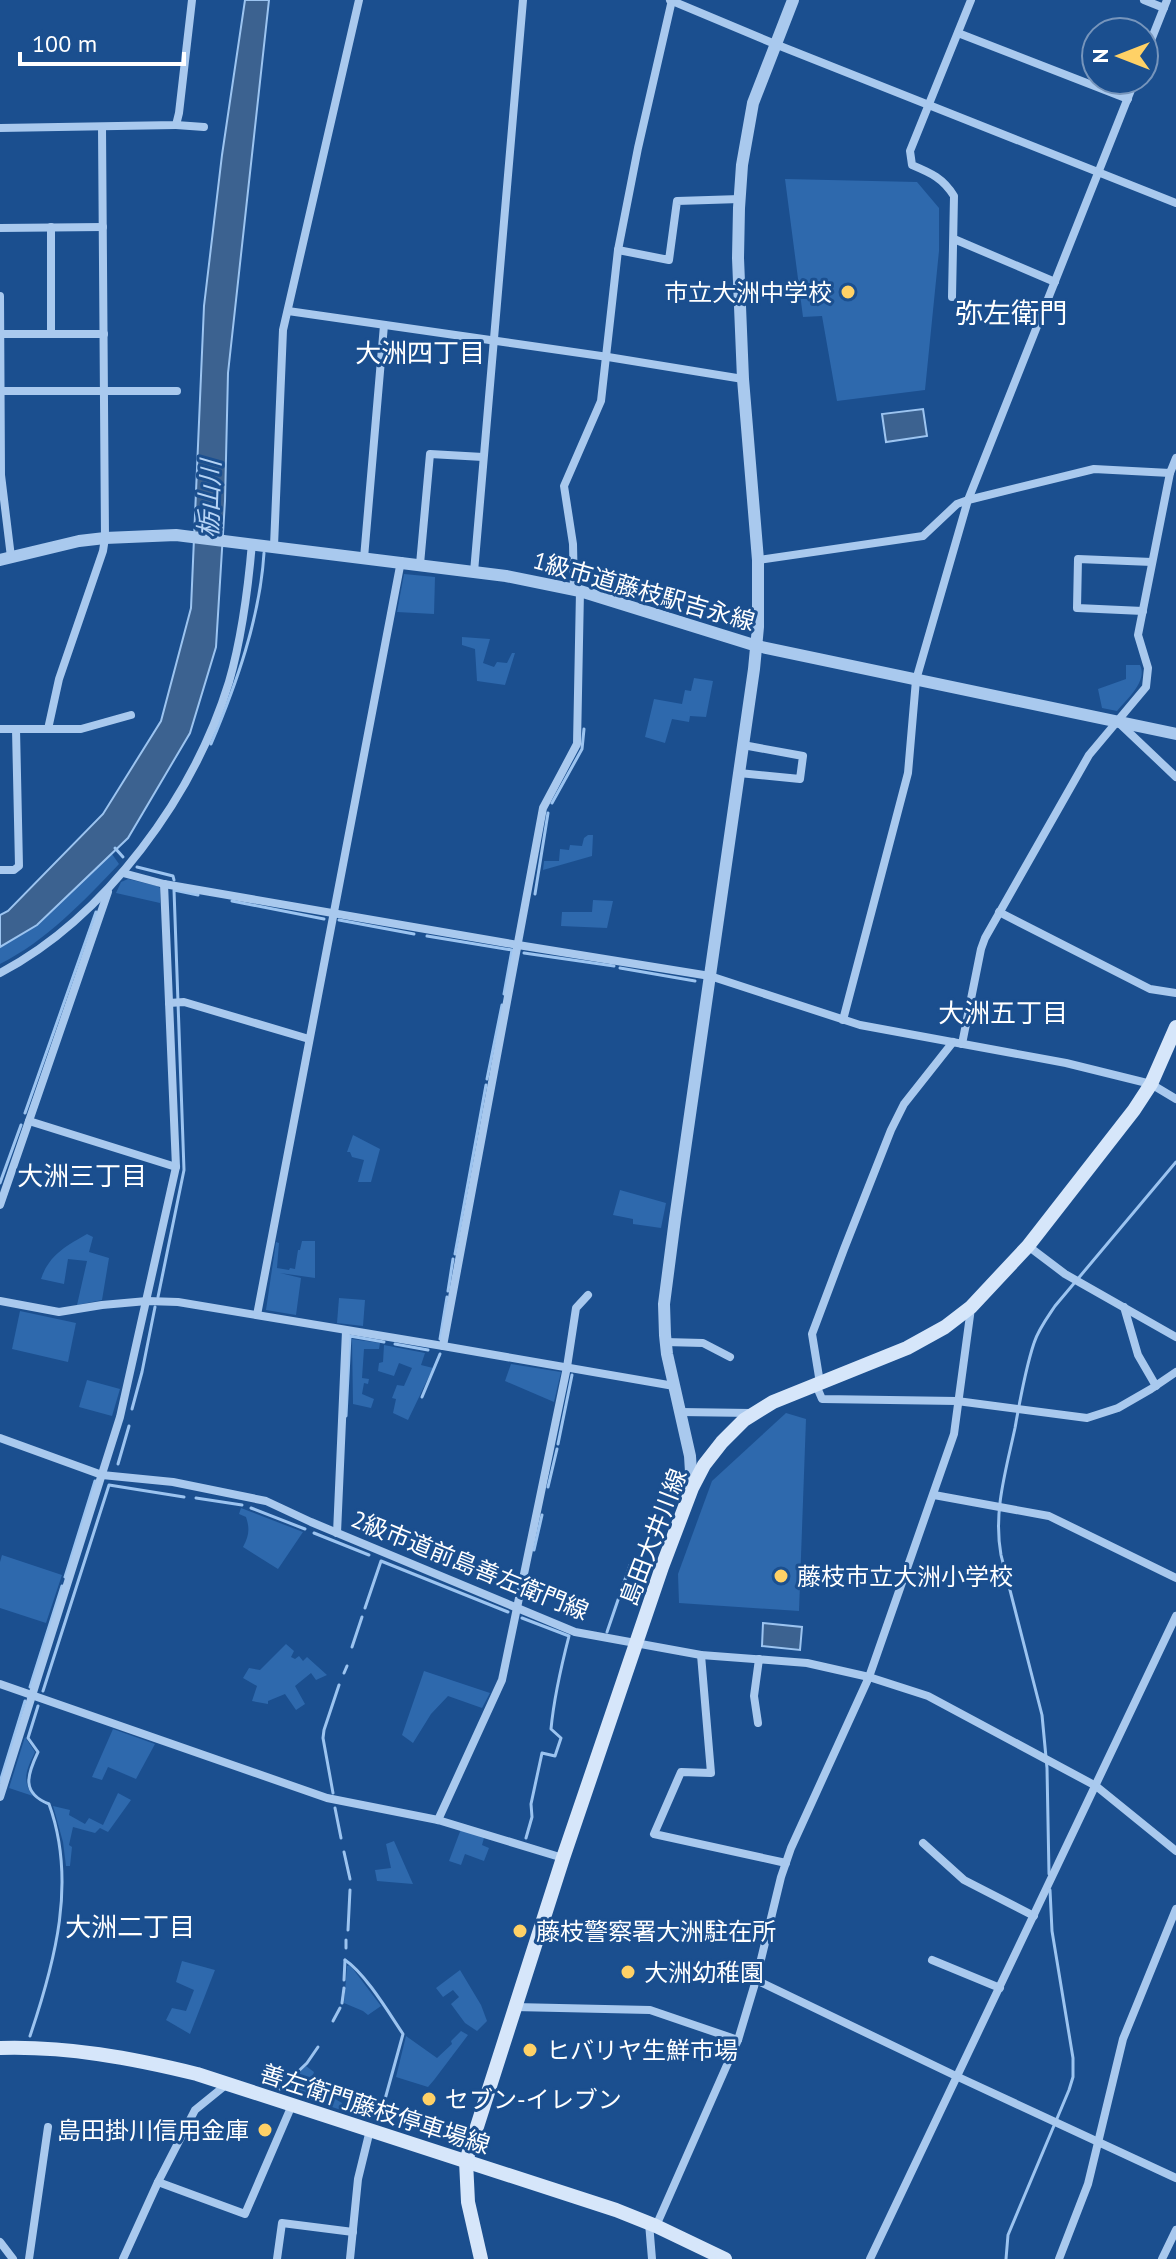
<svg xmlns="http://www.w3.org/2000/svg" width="1176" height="2259" viewBox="0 0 1176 2259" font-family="'PT Sans','Noto Sans JP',sans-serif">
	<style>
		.green { fill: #2e69ad }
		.water { fill: #3c6290; stroke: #9cc4f0; stroke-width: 2 }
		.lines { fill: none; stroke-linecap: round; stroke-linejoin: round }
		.stream { stroke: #9cc4f0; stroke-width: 3 }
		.minor { stroke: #a9c9ee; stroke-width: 8 }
		.tertiary { stroke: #a9c9ee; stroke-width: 12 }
		.secondary { stroke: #d6e6fa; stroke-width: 14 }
		.poi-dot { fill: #ffd166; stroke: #1b4f8f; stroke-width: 3 }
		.labels { text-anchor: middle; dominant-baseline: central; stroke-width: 6; stroke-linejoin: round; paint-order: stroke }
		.poi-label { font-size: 24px; fill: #fff; stroke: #1b4f8f; text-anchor: start }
		.street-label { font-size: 24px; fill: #fff; stroke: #1b4f8f }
		.neighbourhood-label { font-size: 26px; fill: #fff; stroke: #1b4f8f }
		.water-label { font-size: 26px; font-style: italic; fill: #b5d3f5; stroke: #1b4f8f }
		.quarter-label { font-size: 28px; fill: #fff; stroke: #1b4f8f }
	</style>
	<rect width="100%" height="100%" fill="#1b4f8f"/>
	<g class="green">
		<path d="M785,179l132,3 22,26v43l-14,139 -88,11 -15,-85 -19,1z"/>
		<path d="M404,574l31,3 -1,37 -37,-2z"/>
		<path d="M462,637l28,2 -7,24 11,4 3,-5 10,1 5,-10h3l-10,32 -28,-4 -2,-32 -13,-4z"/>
		<path d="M1126,665h14c8,16 -13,34 -23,46l-15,-3 -4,-19 28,-10z"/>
		<path d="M694,678l19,3 -7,36 -16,-1 -1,6 -17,-3 -7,24 -20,-6 9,-38 28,5 3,-14 6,1z"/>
		<path d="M588,835h5l-1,21 -49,14 1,-9h15l1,-12 9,1 1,-5 12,1 2,-8z"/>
		<path d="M112,854l7,10c-35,37 -73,77 -119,100v-17l37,-22z"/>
		<path d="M128,879l29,7 3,2v15l-44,-10 5,-11z"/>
		<path d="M593,900l20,1 -6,27 -46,-2 1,-14h30z"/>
		<path d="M353,1135l27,14 -9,33h-13l6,-22 -12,-3 -2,-5h-3z"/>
		<path d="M620,1190l46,13 -5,25 -28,-4v-5l-20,-4z"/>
		<path d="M87,1234l6,3 -4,15 20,6 -7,42 -25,5 10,-44 -19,-2 -4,25 -23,-5c8,-24 25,-33 46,-45z"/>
		<path d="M302,1241h13v37l-35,-5 21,5 -5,37 -30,-5 10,-68 3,1 -2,25 12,2 1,-2 5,1 3,-19h2z"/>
		<path d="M339,1298l26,2 -2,26 -26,-3z"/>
		<path d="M20,1311l56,12 -8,39 -56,-13z"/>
		<path d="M352,1339l28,4 -1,6h-15l-2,29 7,1 -1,5 -4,-1 -2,11 12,5 -3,9 -18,-4z"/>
		<path d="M384,1345l41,8 -4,12 12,3 -25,52 -15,-7 3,-14 -4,-1 5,-13 7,1 8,-18 -13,-5 -5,13 -16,-5 1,-8 4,-1z"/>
		<path d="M511,1364l50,8 -7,30 -49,-21z"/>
		<path d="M87,1380l33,9 -8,27 -33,-9z"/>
		<path d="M786,1413l20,6 -7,192 -120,-8 -1,-29 34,-93z"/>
		<path d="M241,1508l62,24 -25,37 -35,-22c6,-11 7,-18 3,-30l-7,-3z"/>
		<path d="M2,1555l60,20 -16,48 -46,-15v-46z"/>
		<path d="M286,1644l8,7 -3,6 4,2 4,-3 4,5 4,-4 20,18 -11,5 -5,-7 -16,13 10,18 -9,6 -11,-16 -17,7v3l-16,-3 5,-15 -14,-8 6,-10 11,2z"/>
		<path d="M424,1671l66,22 -8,15 -34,-12 -17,18 -18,29 -11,-8z"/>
		<path d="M113,1729l42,15 -19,35 -28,-12 -6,13 -10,-3z"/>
		<path d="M25,1737l10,15c-8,17 -14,28 -2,44l-24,-8z"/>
		<path d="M118,1793l13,7 -23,32 -8,-4 -5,5 -22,-6 -4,18 3,2 -2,19h-4l-3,-24 -10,-36 17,4 -1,5 16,9 4,-6 14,7z"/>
		<path d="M461,1829l23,9 -2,7 7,3 -5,13 -19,-7 -4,11 -12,-4z"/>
		<path d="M394,1841l19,43 -36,-3 -2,-11 16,-2 -5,-24z"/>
		<path d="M182,1961l33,9 -25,64 -24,-14 6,-12 14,3 8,-21 -18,-8z"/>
		<path d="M350,1965l31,41 -13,9 -5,-4 -19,-8 3,-37z"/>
		<path d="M460,1970l21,35 6,16 -10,10 -12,-8 -14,-19 8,-7 -6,-7 -10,7 -7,-9z"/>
		<path d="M461,2031l7,4 -34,45 -6,7 -32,-10 10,-41 31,22 15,-14 -1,-3z"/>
		<path d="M306,2066l8,6 -2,6 21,11 -3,7 12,7 -1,7 -60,-20z"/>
	</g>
	<g class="water">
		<path d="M245,0h24l-41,373 -3,128 -9,146 -26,86 -62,105 -91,87 -37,22v-32l8,-4 95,-97 58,-93 30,-113 13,-302 18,-151z"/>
		<path d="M923,409l4,27 -41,6 -4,-28z"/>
		<path d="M763,1623l39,4 -2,23 -38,-4z"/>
	</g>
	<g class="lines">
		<g class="stream">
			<path d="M211,744c25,-59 49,-126 53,-191"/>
			<path d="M552,803l30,-54 2,-20"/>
			<path d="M115,848l8,9"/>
			<path d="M137,867l36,9 1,4"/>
			<path d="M535,894l13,-81"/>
			<path d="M232,901l92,18"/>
			<path d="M339,920l75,14"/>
			<path d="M427,936l85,14 -8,44"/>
			<path d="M524,953l90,13"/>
			<path d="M620,968l75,13"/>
			<path d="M487,1079l15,-74"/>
			<path d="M25,1113l71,-201"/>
			<path d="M0,1183l21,-58"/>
			<path d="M455,1254l31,-169"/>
			<path d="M448,1291l5,-32"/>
			<path d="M158,1297l26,-127 -10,-280 24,5"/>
			<path d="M440,1339l7,-42"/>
			<path d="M395,1344l33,6"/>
			<path d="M422,1397l18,-43"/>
			<path d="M132,1409l10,-37 13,-65"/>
			<path d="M346,1416l4,-80 34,6"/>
			<path d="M558,1444l14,-69"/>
			<path d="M118,1464l11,-38"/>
			<path d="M548,1487l9,-38"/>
			<path d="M196,1498l46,7"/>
			<path d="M251,1508l54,21"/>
			<path d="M314,1533l55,22"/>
			<path d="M534,1550l8,-35"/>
			<path d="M65,1577l30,-96"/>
			<path d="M365,1608l16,-47 127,51"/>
			<path d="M522,1618l47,18c-8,31 -15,61 -18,93l10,9 -6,18 -13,-3 -11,51 1,13 -6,21"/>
			<path d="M607,1632l23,-67"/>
			<path d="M352,1647l10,-30"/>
			<path d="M344,1673l3,-7"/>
			<path d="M30,1687l32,-101"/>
			<path d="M43,1691l66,-206 75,12"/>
			<path d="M0,1782l25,-81"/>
			<path d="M333,1793l-10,-55 1,-8 15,-45"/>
			<path d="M335,1808l6,30"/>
			<path d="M344,1852l6,27"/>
			<path d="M1049,1874l-2,-106 -5,-53 -41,-160c-8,-43 5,-85 14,-127 5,-28 10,-58 19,-85 4,-13 13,-25 21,-37l121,-144"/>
			<path d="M348,1930l2,-40"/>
			<path d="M346,1948v-8"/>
			<path d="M345,1960c20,13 44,53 58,74l-24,87"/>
			<path d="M344,1980l1,-20"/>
			<path d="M342,2003l2,-15"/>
			<path d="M333,2021l7,-13"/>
			<path d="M30,2036c25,-74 47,-155 19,-232 -28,-11 -22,-29 -11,-52l-10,-14 10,-32"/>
			<path d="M280,2089l27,-26 11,-16"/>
			<path d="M1006,2259l2,-24 61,-145 4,-13v-19l-21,-127 -2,-41"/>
		</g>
		<g class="minor">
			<path d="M670,0l105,44 401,159"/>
			<path d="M1144,0l20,8"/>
			<path d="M958,33l170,66"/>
			<path d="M1144,58l23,-58"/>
			<path d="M176,125l28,2"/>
			<path d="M0,128l176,-3 3,-12 13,-113"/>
			<path d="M51,227v107"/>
			<path d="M0,228l103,-1"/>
			<path d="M954,239l101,43"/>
			<path d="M618,250l51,10 8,-59 63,-2"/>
			<path d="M0,296l1,179 10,82"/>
			<path d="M952,297l2,-101c-11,-18 -23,-23 -42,-31l-2,-14 61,-151"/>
			<path d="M288,311l320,46 135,22"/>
			<path d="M1,334h103"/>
			<path d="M0,391h177"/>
			<path d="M274,546l9,-216 76,-330"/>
			<path d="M364,558l20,-233"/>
			<path d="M758,560l165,-24 34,-32 11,-4 126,-31 76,4 6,-15"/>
			<path d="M420,564l10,-110 53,3"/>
			<path d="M474,572l49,-572"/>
			<path d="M574,591l-1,-47 -9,-58 37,-85 17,-151 20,-102 34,-148"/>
			<path d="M1143,611l-66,-3 1,-49 74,3"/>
			<path d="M1118,722l58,55"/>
			<path d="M0,729h48l11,-50 44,-128 2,-13 -3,-411"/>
			<path d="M48,729h33l50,-14"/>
			<path d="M739,773l61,6 3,-23 -60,-11"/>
			<path d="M0,870h14l5,-4 -3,-137"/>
			<path d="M123,873l41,11 354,61 192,31 150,49 206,38 85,21 25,15"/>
			<path d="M999,912l151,77 26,4"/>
			<path d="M0,973c106,-56 194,-177 229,-291 13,-45 19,-92 23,-139"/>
			<path d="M169,1003l15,-1 125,37"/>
			<path d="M843,1020l65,-247 8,-93 52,-180 167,-420"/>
			<path d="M962,1044l19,-95 4,-11 104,-183 57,-68 2,-19 -10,-33 32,-162"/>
			<path d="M29,1121l147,46"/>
			<path d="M0,1205l108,-313"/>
			<path d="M1028,1246l37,28 111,63"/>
			<path d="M0,1301l59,11 43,-7 45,-4 31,1 265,44 231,40"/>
			<path d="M1124,1307l14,48 18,31"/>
			<path d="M257,1315l144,-754"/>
			<path d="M665,1342l38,1 27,14"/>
			<path d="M443,1346l100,-538 34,-64 3,-153"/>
			<path d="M820,1383l-8,-49 32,-85 47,-119 13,-26 49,-62"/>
			<path d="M816,1385l6,14 135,2 130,17 31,-10 33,-19 25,-17"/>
			<path d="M680,1412l71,1"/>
			<path d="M0,1438l102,37 71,7 93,19 45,21 264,110 126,23 106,8 62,14 59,19 168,90 80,65"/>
			<path d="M934,1495l115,21 127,62"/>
			<path d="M337,1533l9,-202"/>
			<path d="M701,1655l10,118 -30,-1 -27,62 132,29"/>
			<path d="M0,1684l327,114 111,22 125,38"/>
			<path d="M758,1723l-4,-27 5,-37"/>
			<path d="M0,1797l120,-380 56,-250 -12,-283"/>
			<path d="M438,1820l64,-140 65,-313 9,-59 12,-13"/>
			<path d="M923,1843l41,37 70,36"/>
			<path d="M932,1960l68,28"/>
			<path d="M756,1980l200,96 220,102"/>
			<path d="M514,2007l136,3 88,30"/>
			<path d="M158,2182l87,32 47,-109"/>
			<path d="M649,2223l3,36"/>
			<path d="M656,2226l82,-186 18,-60 25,-103 10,-29 78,-171 85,-243 17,-126"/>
			<path d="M0,2242l13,17"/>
			<path d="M29,2259l19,-132"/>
			<path d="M123,2259l35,-77 37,-72 32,-26"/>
			<path d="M277,2259l5,-36 71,9"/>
			<path d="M350,2259l8,-80 12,-49"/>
			<path d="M870,2259l306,-643"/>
			<path d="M1059,2259l29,-75 35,-145 53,-130"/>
			<path d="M1162,2259l14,-29"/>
		</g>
		<g class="tertiary">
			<path d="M0,560l79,-19 26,-3 71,-3 330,41 74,15 177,55 419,88"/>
			<path d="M692,1488l-2,-32 -23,-102 -2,-19 -1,-31 11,-85 79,-550 4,-42v-67l-15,-181 -5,-121 1,-50 3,-43 11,-62 40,-103"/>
		</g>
		<g class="secondary">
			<path d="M0,2048c67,-2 132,10 197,26l419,136 40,16 69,33"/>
			<path d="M481,2259l-13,-57 -2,-41 97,-303 99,-291 30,-79 12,-23 18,-23 22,-22 29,-18 134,-54 38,-21 26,-20 57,-61 106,-136 17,-26 25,-57"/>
		</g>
	</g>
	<g class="poi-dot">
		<circle cx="848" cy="292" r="8"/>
		<circle cx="781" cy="1576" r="8"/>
		<circle cx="520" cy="1931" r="8"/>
		<circle cx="628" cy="1972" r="8"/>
		<circle cx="530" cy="2050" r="8"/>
		<circle cx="429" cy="2099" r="8"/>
		<circle cx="265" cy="2130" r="8"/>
	</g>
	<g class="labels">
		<g class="poi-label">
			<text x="832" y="292" text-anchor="end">市立大洲中学校</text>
			<text x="797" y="1576">藤枝市立大洲小学校</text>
			<text x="536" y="1931">藤枝警察署大洲駐在所</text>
			<text x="644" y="1972">大洲幼稚園</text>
			<text x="546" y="2050">ヒバリヤ生鮮市場</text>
			<text x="445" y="2099">セブン-イレブン</text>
			<text x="249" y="2130" text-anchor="end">島田掛川信用金庫</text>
		</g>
		<g class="street-label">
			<text transform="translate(644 591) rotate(16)">1級市道藤枝駅吉永線</text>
			<text transform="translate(653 1537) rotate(-69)">島田大井川線</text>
			<text transform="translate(470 1565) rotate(22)">2級市道前島善左衛門線</text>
			<text transform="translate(375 2109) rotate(18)">善左衛門藤枝停車場線</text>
		</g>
		<g class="neighbourhood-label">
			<text x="420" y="352">大洲四丁目</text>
			<text x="1003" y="1012">大洲五丁目</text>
			<text x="82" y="1175">大洲三丁目</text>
			<text x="130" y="1926">大洲二丁目</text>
		</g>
		<g class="water-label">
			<text transform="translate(209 499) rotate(-88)">栃山川</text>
		</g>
		<g class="quarter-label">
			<text x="1011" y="312">弥左衛門</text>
		</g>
	</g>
	<g transform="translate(1120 56) rotate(270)"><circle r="38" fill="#1b4f8f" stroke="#7695bc" stroke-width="2"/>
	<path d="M0-6L14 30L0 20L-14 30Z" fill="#ffd166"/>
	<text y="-12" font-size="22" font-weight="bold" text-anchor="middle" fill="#ffffff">N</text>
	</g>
	<path d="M20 52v12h164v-12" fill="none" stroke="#ffffff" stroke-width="4"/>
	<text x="32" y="52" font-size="24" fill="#ffffff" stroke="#1b4f8f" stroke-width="6" paint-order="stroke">100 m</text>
</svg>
